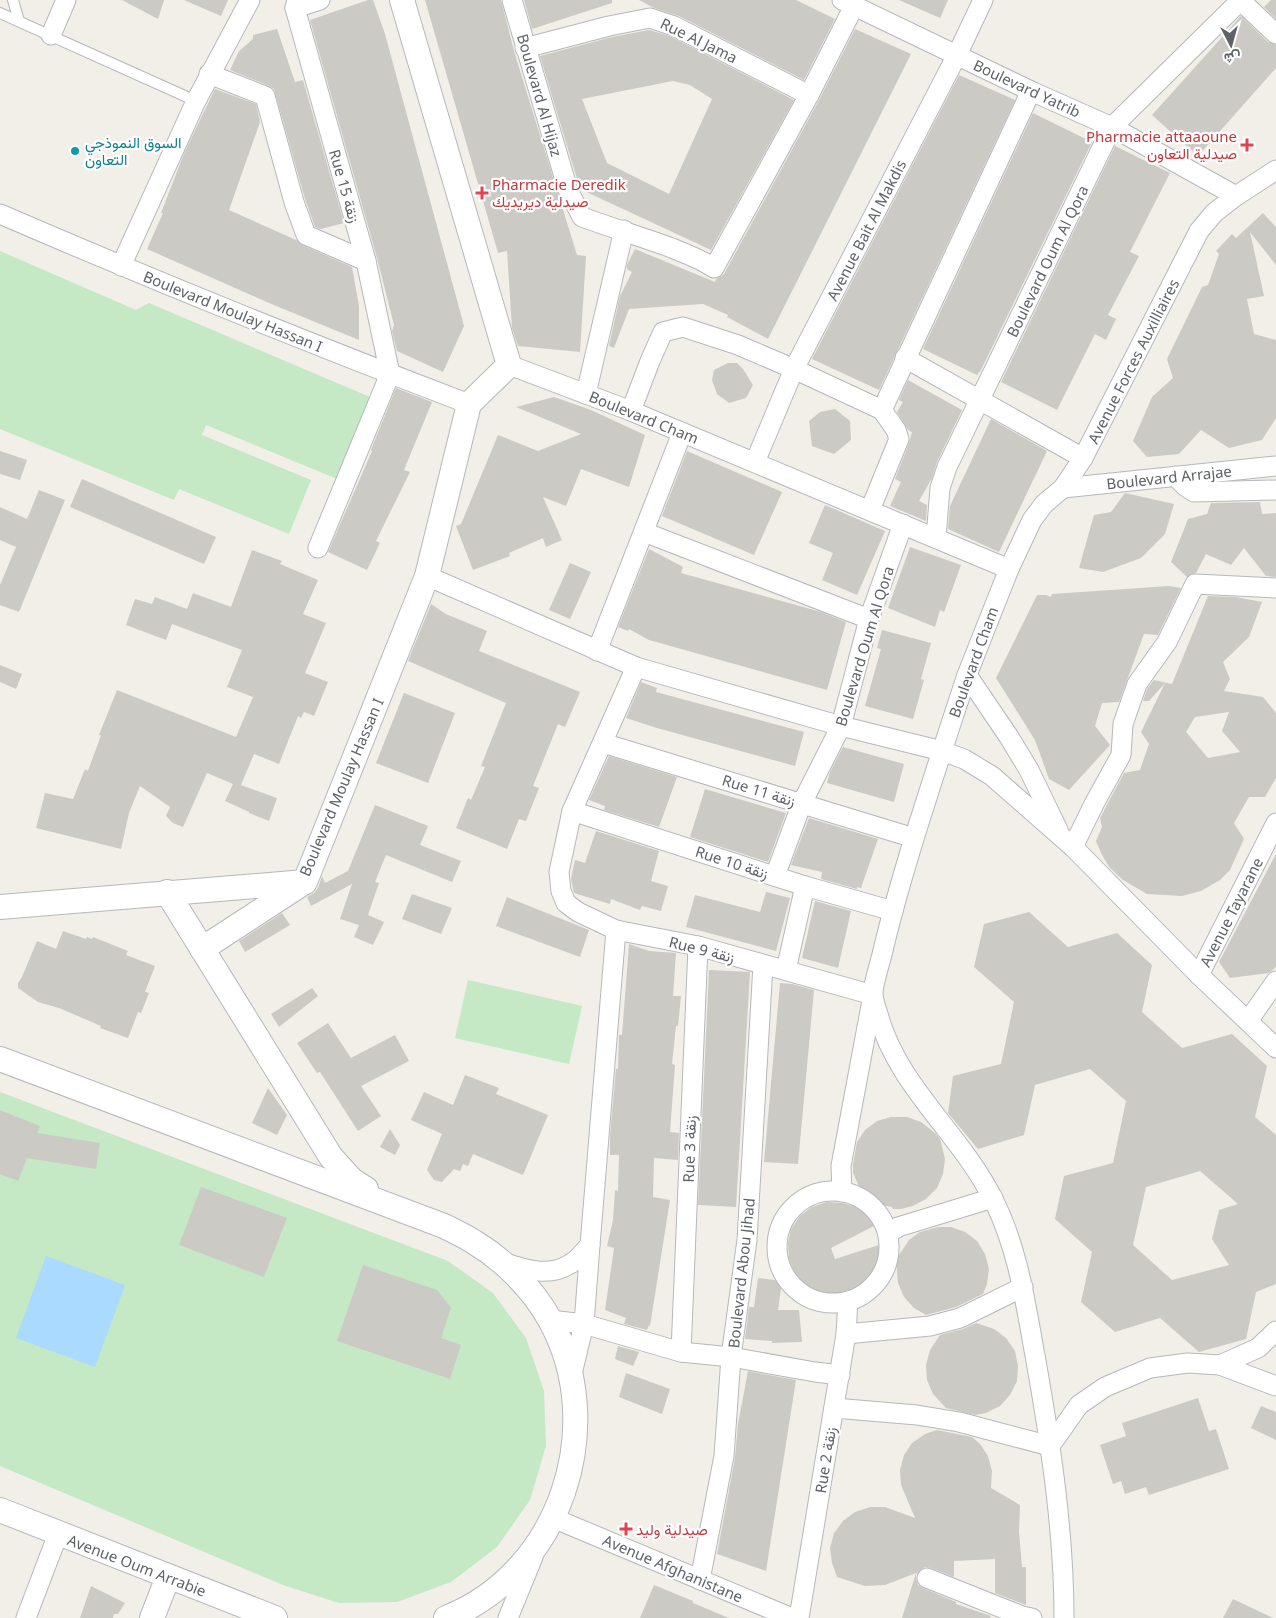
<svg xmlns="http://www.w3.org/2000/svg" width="1276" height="1618" viewBox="0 0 1276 1618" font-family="'Noto Sans',Vazirmatn,sans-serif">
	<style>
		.green { fill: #c5e8c5 }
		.water { fill: #aadaff }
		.building { fill: #cccac5; fill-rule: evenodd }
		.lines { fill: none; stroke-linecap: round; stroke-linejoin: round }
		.service-casing { stroke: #b5b8bc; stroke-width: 12 }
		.minor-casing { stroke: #b5b8bc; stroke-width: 21 }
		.tertiary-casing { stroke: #b5b8bc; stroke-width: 26 }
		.service { stroke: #fff; stroke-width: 10 }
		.minor { stroke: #fff; stroke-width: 19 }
		.tertiary { stroke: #fff; stroke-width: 24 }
		.health-dot { fill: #e0444e; stroke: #fff; stroke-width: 2 }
		.culture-dot { fill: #0f9aa8; stroke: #fff; stroke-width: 2 }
		.labels { text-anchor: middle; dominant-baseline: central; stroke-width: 4.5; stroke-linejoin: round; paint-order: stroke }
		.street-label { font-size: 15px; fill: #5f6368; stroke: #fff }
		.health-label { font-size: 15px; fill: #be3a42; stroke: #fff; text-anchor: start }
		.culture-label { font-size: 15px; fill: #0d838f; stroke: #fff; text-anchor: start }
	</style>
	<rect width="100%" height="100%" fill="#f1efe8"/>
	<g class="green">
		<path d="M0,251l136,59 13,-7 228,97 -35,81 -136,-56 -6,14 2,-4 109,45 -22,54 -110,-45 -5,11 -174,-71z"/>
		<path d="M468,980l114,26 -13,58 -114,-26z"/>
		<path d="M0,1092l448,169 45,32 33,45 18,53 2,55 -16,54 -33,47 -46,35 -54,20 -58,1 -56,-18 -283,-119z"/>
	</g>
	<path class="water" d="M46,1256l79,29 -30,82 -79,-29z"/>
	<g class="building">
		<path d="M122,0h42l-6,19z"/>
		<path d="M184,0h44l-7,16z"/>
		<path d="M368,0h5l12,34 79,292 -21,46 -46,-21 -5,-20 2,-6 -17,-67 -67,-238z"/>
		<path d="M425,0h76l13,51 63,204 9,1 -6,96 -62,-6 -6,-18 -5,-77 -9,2z"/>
		<path d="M524,0h88v3l-80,26z"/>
		<path d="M639,0h157l39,19 -31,61 -125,-64 -25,-8z"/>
		<path d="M899,0h49l-8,18z"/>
		<path d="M1271,0h5v19l-12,-12z"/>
		<path d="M1241,16l27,26 8,3v23l-78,88 -46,-41z"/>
		<path d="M277,29l18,53 8,-2 41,143 -23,6 -6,-2 -10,-28 -31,-110 -5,-3 -39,-16 9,-19 14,-12v-4z"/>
		<path d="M855,29l56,25 -143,285 -41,-22 1,-2 -25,-11 -74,5 -15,39 -5,-2 11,-50 12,-24 -5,-3v-4l8,-16 80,33 1,-3 8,-5 95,-174z"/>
		<path d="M649,30l21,6 124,64 -83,150 -131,-61 -40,-133 72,-19zM673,81l17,4 22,14 -43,95 -62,-31 -25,-64z"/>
		<path d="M959,75l56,25 -136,290 -67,-31z"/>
		<path d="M215,89l41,15 4,18 -31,88 67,30 6,5 50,22 7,39v34l-90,-37 -122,-54 16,-36h-2l24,-62z"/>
		<path d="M1033,113l59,29 -112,230h-1l-2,3 -54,-26z"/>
		<path d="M1115,146l55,27 -40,79 9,4 -31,59 8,4 -10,21 -11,-6 -38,76 -56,-28z"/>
		<path d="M1263,213l13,14v38l-26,-33 14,64 -17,3 7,35 22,6v78l-14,22 -33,8 -28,-18 -22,24 -32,3 -14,-16 19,-44 21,-19 -6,-19 35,-72 6,-2 11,-31 -3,-3 16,-17 4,4z"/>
		<path d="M728,363h9l6,6 10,16 -7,13 -17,5 -12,-9 -5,-14 2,-10z"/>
		<path d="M908,380l54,30 -25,52 -5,16 -13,23 8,4 -1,16 -36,-15 11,-24 -6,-3 14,-36 3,-11 -4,-2 -11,-18 6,-10 -4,-2z"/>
		<path d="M396,388l36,14 -28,68 6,2 -34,69 4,2 -13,27 -39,-18 44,-101 -1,-1z"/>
		<path d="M554,397l37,13 54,25 -16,52 -48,-18 -15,37 -23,-9 19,43 -16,7 -3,-9 -34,15 1,3 -37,14 -17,-44 5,-2 37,-89 40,16 43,-17 -65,-27z"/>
		<path d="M835,409l15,12 1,19 -17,14 -22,-8 -3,-25 11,-9z"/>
		<path d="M991,419l56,32 -48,101 -51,-23 2,-23z"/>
		<path d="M0,451l27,9 -7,20 -20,-6z"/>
		<path d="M687,451l95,41 -28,63 -92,-39z"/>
		<path d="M82,479l134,58 -12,27 -134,-57z"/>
		<path d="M39,490l26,10 -46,112 -19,-7v-20l16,-38 -16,-7v-33l27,12z"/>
		<path d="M1125,493l49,11 -9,30 -24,24 -38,14 -24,-4 15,-53 17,-3z"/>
		<path d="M1260,502l2,12 14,-1v64l-10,-1 -22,-28 -13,17 -25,-11 -10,19 -9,4 -16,-15 17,-43 19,-5 4,-11z"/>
		<path d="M825,505l60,26 -28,64 -35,-15 11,-27 -24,-10z"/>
		<path d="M910,547l51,18 -17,47 -4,-2 -5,17 -47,-19z"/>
		<path d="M649,549l34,18 -2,6 140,39 25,10 -19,68 -178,-50 -20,-11 -1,2 -10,-4z"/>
		<path d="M252,550l30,11 -2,3 38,16 -15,34 23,9 -21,50 23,9 -14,34 -10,-4 -3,6 -3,-2 -19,48 -25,-10 -13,31 36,13 -8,23 -20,-8v-1l-24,-11 8,-17 -26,-11 -24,54 -10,-4 -7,-7 4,-9 -30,-21 -11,27 -8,36 -85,-21 9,-35 28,6 12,-30 3,2 13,-36h-2l18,-45 119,47 17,-40 -26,-10 15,-37 -70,-26 -6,16 -40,-15 9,-26 17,5 3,-7 32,12 6,-16 38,14z"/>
		<path d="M570,563l21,9 -21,47 -21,-9z"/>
		<path d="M1169,586l12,2 -23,47 -14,-1 -25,68 -17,1 -7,23 15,19 -41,45 -20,-11 -14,-39 -39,-62 41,-83h9l5,2 1,-3z"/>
		<path d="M1208,596l28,1 26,5 -13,35 -26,25 7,17 -6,12 39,6 13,16v65l-11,19h-16l-15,26 10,16 -14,31 -10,10 -19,11 -19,5 -35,-2 -24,-14 -13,-12 -8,-13 -6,-14 6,-14 -2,-9 24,-45 16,-3 9,-26 -8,-12 24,-49 -16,18h-6l4,-12 7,-9 18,4zM1229,712l-7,19 18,21 -32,6 -22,-26 9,-15z"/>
		<path d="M431,604l15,10 41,17 -8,20 101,41 -15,35 -7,-3 -25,62 6,2 -13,33 -7,-2 -12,30 -51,-21 12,-30 3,2 14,-33 -4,-1 25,-63 -98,-42z"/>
		<path d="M882,630l49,13 -10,36 3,1 -11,39 -48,-13 16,-57 -4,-1z"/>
		<path d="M0,665l22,9 -6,15 -16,-7z"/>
		<path d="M641,682l16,6 -1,4 148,40 -9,34 -138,-38 -31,-10z"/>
		<path d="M404,693l51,20 -27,70 -52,-20z"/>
		<path d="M843,747l61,17 -10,38 -67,-19 3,-11z"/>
		<path d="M609,756l68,21 -18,50 -55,-17 1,-4 -16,-6z"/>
		<path d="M705,789l81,24 -18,49 -78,-25z"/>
		<path d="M375,805l53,21 -8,19 41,16 -9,21 -66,-27 -11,27 4,1 -11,32 16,7 -11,23 -19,-8 5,-12 -19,-6 12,-35 -41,22 -4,-9 7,-4 4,-5 4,-12 3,7 23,-12z"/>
		<path d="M809,818l69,21 -17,49 -4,-1v2l-36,-10 1,-7 -31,-7z"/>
		<path d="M596,831l63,20 -8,30 17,5 -7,25 -19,-5 -2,4 -29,-11 -1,5 -36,-11 -3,-14 4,-19 10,3z"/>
		<path d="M1276,854v113l-7,6 -39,5 -11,-16z"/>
		<path d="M766,892l24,6 -14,53 -90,-24 9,-32 65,17z"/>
		<path d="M412,894l40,14 -11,26 -39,-15z"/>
		<path d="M507,897l82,33 -9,27 -84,-31z"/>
		<path d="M815,901l36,10 -13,57 -36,-10z"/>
		<path d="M1029,912l39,35 49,-14 35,32 -10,47 40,36 50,-14 35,32 -12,51 21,18v149l-20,8 -10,47 -47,13 -39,-34 -45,14 -34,-30 11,-50 -37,-33 9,-43 49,-13 13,-62 -36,-32 -55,16 -11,50 -46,14 -30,-36 5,-37 48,-12 13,-62 -40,-35 10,-43zM1200,1171l38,33 -19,6 -7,29 17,26 -57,15 -39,-35 13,-58z"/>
		<path d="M282,913l8,12 -45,27 -6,-11z"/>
		<path d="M63,931l23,8 1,-2 5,2 1,-2 35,14 -2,4 29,11 -10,26 4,1 -8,20 -3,-1 -10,26 -28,-10 1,-2 -42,-18 -21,-6 -20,-14v-5l4,-6 15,-36 19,8z"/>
		<path d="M629,944l20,7 27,2 -3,43h8l-3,30h-2l-4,38 3,1 -5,67 9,1 -1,27 -24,-2 -1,39 17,3 -20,126 -1,-1 -2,5 -23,-6 2,-6 -21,-8 9,-62 -7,-2 6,-26 2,-30 3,1 1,-36h-9v-19l6,-67h2l1,-34h3z"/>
		<path d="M709,970l41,2 -14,235 -38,-2z"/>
		<path d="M780,983l12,1 22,6 -16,174 -34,-2z"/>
		<path d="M312,988l6,8 -39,31 -8,-13z"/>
		<path d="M328,1023l23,35 44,-23 14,26 -48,25 20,30 -23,15 -38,-59 -3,1 -20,-30z"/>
		<path d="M465,1075l34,13 -3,6 52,21 -25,60 -50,-21 -5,12 -5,-2 -3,7 -6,-2 -12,13 -8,-2 -7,-10 15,-36 -31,-14 13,-28 29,13z"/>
		<path d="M268,1088l19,27 -10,20 -25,-12z"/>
		<path d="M0,1110l40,16 -3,7 63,10 -4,26 -69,-11 -9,23 -18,-7z"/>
		<path d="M891,1117h16l14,5 14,11 5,6 5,20 -2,15 -6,14 -11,11 -13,7 -12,3h-8l-1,-2 -26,-5 -13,-29v-9l4,-22 8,-12 12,-9z"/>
		<path d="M390,1129l10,16 -5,10 -15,-8z"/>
		<path d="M201,1187l86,31 -23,59 -85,-32z"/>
		<path d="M827,1202l17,1 20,7 10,16 -43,22 4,11 47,-15 3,1 -13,28 -10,12 -12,5 -17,4 -15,-3 -13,-7 -11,-12 -5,-13 -1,-16 3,-14 9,-13 12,-9z"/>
		<path d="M938,1227h13l14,5 12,9 8,13 4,15 -2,15 -4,10 -27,13 -30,8 -12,-7 -10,-11 -6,-14 -2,-23 13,-20 11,-8z"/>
		<path d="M363,1265l74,25 14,18 -10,30 20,7 -11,34 -113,-38z"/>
		<path d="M758,1278l24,3 -4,29h21l3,32 -30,1v-2l-27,-2 4,-32h5z"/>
		<path d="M976,1323l18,6 12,9 9,13 3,15 -1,15 -7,14 -10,11 -14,7 -11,2 -29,-7 -13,-14 -6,-14 -1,-15 4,-15 10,-15 23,-6z"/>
		<path d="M618,1346l21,6 -6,14 -18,-7z"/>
		<path d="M748,1371l48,9 -30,191 -49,-17 18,-96 3,-34z"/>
		<path d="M626,1373l44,16 -8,25 -43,-17z"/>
		<path d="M1198,1398l11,33 7,-2 13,40 -80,26 -3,-8 -21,7 -4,-13 -8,3 -13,-39 26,-9 -4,-13z"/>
		<path d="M1261,1406l15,6v28l-25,-12z"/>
		<path d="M937,1430l35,7 8,7 8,12 4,15 -1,17 29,17 -1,27 3,35h4v38l-31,-12v-34l-41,2v16l-23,-9 -6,-1 -5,3 -4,4v5l2,6 5,3 33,14v2l35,12 -1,2h-88l14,-45 -31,12 -20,1 -28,-9 -5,-14 -2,-15 4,-15 9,-12 12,-9 15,-5h15l30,11 -14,-33 -1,-15 4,-15 8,-12 13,-9z"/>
		<path d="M654,1585l39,16v2l36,15h-89z"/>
		<path d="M91,1586l34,17 -7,11h-4l-1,4h-33z"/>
		<path d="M1233,1599l40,19h-50z"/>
	</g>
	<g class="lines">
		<defs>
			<g id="service">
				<path d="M13,0l6,21"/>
				<path d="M0,13l196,88"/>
			</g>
			<g id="minor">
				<path d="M297,0l-2,8 71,253 24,113 -72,174"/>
				<path d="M512,0l56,190 14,27c30,11 60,20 90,31 14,6 29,11 42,20l95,-173 45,-89"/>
				<path d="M842,0l189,91 81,36 124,69"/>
				<path d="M1240,0l36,34"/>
				<path d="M295,8l25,-8"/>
				<path d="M51,35l15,-35"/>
				<path d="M525,48l84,-22 41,-8 24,8 135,69"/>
				<path d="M209,74l56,22 29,106 12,33 60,26"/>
				<path d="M0,214c155,67 311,130 469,190"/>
				<path d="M121,266l75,-165 54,-101"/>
				<path d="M905,358l178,100"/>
				<path d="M586,394l38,-164"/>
				<path d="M882,410l149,-319"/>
				<path d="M631,411l19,-50 13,-29 20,-5 55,18 56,24 88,41 14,20 3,9 -29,71"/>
				<path d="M755,462l39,-93 163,-314 26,-55"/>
				<path d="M1175,476l10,10 9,6 82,-2"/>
				<path d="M1063,488l213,-22"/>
				<path d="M644,532l225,87"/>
				<path d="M936,538l4,-50 7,-21 165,-340 129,-127"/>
				<path d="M1009,569l23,-49 12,-16 19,-16 20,-30 116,-227 15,-18 22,-17 40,-26"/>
				<path d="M427,576l209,91 205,59 101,25 25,-76 42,-106 -378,-158 -122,-46"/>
				<path d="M597,651l85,-218"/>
				<path d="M636,667l-64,144 -13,61 2,19 5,12 12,9 38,18 82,16 175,49 -32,171 1,26"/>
				<path d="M967,675l42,62 20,33 29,60"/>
				<path d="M603,743l311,95"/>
				<path d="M572,811l233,75 88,25"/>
				<path d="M1073,847l21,-43 27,-49 2,-31 14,-40 30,-42 28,-58 81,4"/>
				<path d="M775,876l27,-73 39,-77 28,-107 34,-95"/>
				<path d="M786,970l19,-84"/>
				<path d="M1199,975l77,-152"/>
				<path d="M1248,1021l28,-40"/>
				<circle cx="833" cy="1247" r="56"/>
				<path d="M888,1234l10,-7 95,-29"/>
				<path d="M590,1245l26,-315"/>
				<path d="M502,1262c23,7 46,16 68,2 8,-4 14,-13 20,-19l-6,79 -13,54"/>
				<path d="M550,1320l34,4 97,28 50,5 84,15 25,3"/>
				<path d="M846,1334l84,-8 30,-8 63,-31"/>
				<path d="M681,1352l17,-406"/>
				<path d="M1220,1365l38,-17 18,-17"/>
				<path d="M834,1408l83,7 42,7 91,24 29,-41 26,-18 45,-19 38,-5 32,2 56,21"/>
				<path d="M553,1518l239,100"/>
				<path d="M927,1578l95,38 10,2"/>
				<path d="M700,1580l24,-124 7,-99 16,-117 16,-275"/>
				<path d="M26,1618l32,-84"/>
				<path d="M508,1618l25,-61"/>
				<path d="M799,1618l47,-284 2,-33"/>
				<path d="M1064,1618c0,-86 -13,-172 -28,-257 -10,-54 -17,-110 -42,-160 -32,-66 -97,-115 -116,-187 -2,-6 -4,-12 -5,-18 -1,-11 9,-38 11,-50 16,-66 37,-130 58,-195l22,8 28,17 81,71 126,128 77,73"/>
			</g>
			<g id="tertiary">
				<path d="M167,892l164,265 21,23 14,9"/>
				<path d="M0,907l305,-25 122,-306 42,-172 40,-39 -107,-365"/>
				<path d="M202,949l101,-66"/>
				<path d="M0,1059l444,167c10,5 21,10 30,16 30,18 59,47 76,78 59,106 11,253 -104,298"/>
				<path d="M0,1510l275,108"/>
				<path d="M152,1618l16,-41"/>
			</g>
		</defs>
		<use href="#service" class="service-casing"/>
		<use href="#minor" class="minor-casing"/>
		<use href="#tertiary" class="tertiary-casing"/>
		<use href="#service" class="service"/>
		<use href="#minor" class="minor"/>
		<use href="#tertiary" class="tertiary"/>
	</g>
	<g class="health-dot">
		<path d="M1244.5 137.5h5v5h5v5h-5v5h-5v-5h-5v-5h5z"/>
		<path d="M479.5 185.5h5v5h5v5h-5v5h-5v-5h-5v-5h5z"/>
		<path d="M623.5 1521.5h5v5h5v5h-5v5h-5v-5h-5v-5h5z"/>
	</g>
	<circle class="culture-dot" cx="75" cy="151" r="5"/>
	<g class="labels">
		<g class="street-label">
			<text transform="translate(699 40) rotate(26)">Rue Al Jama</text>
			<text transform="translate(1027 88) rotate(25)">Boulevard Yatrib</text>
			<text transform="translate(540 95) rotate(74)">Boulevard Al Hijaz</text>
			<text transform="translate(345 186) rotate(74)">Rue 15 زنقة</text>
			<text transform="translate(866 230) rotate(-63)">Avenue Bait Al Makdis</text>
			<text transform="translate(1047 261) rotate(-64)">Boulevard Oum Al Qora</text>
			<text transform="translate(233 311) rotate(22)">Boulevard Moulay Hassan I</text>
			<text transform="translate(1133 361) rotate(-63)">Avenue Forces Auxilliaires</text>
			<text transform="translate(644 417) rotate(22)">Boulevard Cham</text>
			<text transform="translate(1169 477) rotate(-6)">Boulevard Arrajae</text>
			<text transform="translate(864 646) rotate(-73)">Boulevard Oum Al Qora</text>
			<text transform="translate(973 662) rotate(-70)">Boulevard Cham</text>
			<text transform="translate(341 787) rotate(-67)">Boulevard Moulay Hassan I</text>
			<text transform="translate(759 790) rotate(17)">Rue 11 زنقة</text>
			<text transform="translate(732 862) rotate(18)">Rue 10 زنقة</text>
			<text transform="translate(1231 912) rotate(-63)">Avenue Tayarane</text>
			<text transform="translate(702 949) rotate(14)">Rue 9 زنقة</text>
			<text transform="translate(689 1149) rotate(-88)">Rue 3 زنقة</text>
			<text transform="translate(741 1273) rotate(-84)">Boulevard Abou Jihad</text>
			<text transform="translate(825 1460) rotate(-81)">Rue 2 زنقة</text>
			<text transform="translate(137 1565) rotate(21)">Avenue Oum Arrabie</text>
			<text transform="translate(673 1568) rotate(23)">Avenue Afghanistane</text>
		</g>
		<g class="health-label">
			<text x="1237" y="136" text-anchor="end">Pharmacie attaaoune<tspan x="1237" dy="17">صيدلية التعاون</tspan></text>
			<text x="492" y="184">Pharmacie Deredik<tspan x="492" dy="17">صيدلية ديريديك</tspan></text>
			<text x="636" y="1529">صيدلية وليد</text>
		</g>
		<g class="culture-label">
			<text x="85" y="142">السوق النموذجي<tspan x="85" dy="17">التعاون</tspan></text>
		</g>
	</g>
	<g transform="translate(1231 45) rotate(174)" stroke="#ffffff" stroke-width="4" paint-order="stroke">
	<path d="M0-4L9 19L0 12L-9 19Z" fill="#5f6368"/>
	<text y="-8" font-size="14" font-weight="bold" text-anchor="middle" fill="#5f6368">ش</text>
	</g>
</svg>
